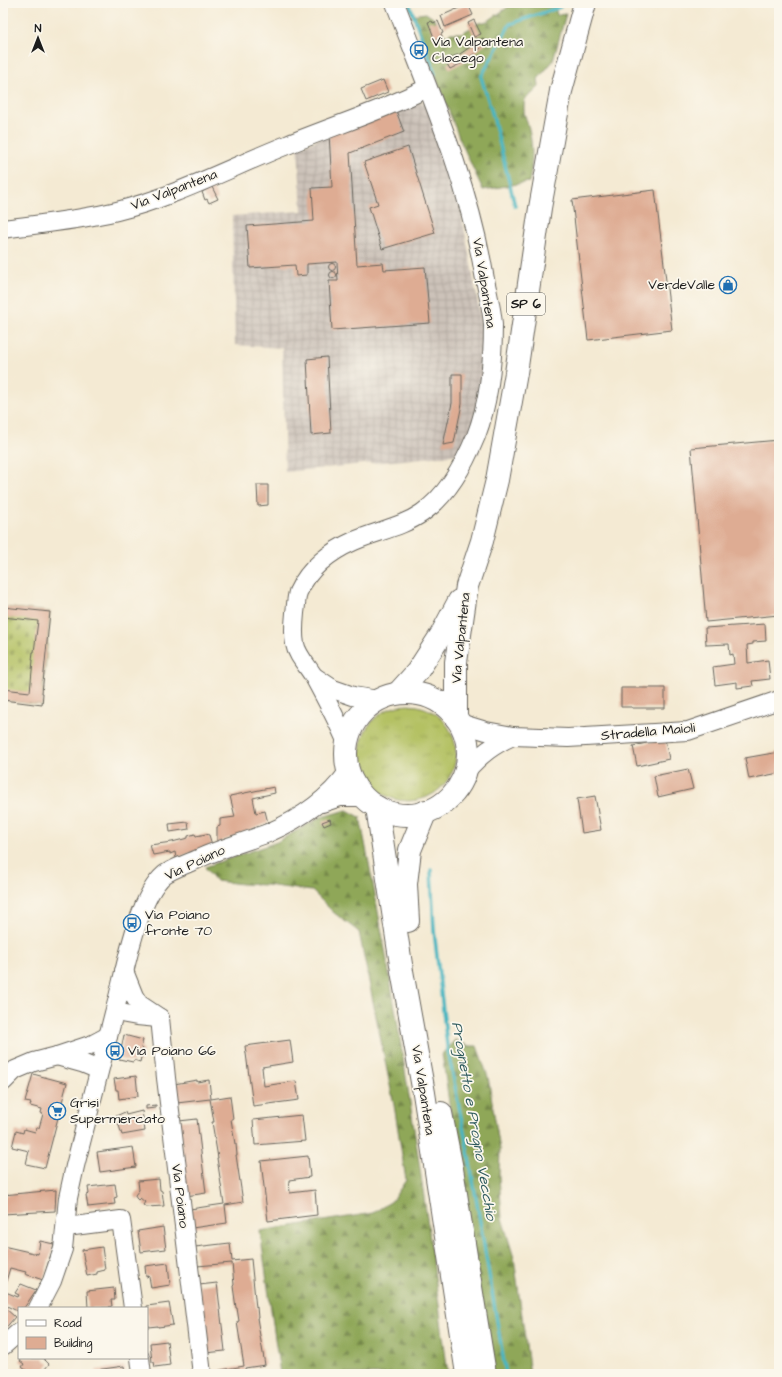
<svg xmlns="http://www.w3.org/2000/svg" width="782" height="1377" viewBox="0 0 782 1377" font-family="'Architects Daughter',sans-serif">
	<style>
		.industrial { fill: url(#industrial-grid) }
		.grass { fill: url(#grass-tufts); stroke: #686e40 }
		.forest { fill: url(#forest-firs); stroke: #56623a }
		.cemetery { fill: url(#cemetery-stones); stroke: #686e40 }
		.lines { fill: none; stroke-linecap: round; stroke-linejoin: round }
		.stream { stroke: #48b6c1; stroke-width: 3.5 }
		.building { fill: #deac93 }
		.minor-casing { stroke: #68645c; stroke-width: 20 }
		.major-casing { stroke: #68645c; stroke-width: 24 }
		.highway-casing { stroke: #68645c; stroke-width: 24 }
		.minor { stroke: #fff; stroke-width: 18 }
		.major { stroke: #fff; stroke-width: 22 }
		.highway { stroke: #fff; stroke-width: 22 }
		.labels { text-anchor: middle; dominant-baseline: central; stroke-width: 3.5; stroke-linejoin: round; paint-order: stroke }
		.shield { fill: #fbf7ec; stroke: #5f5e5a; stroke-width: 1 }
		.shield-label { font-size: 13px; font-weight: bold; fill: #1c1c1c }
		.poi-label { font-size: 14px; fill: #1c1c1c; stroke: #fbf7ec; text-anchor: start }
		.street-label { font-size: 14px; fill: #1c1c1c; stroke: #fbf7ec }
		.water-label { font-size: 15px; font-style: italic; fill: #2e5a5e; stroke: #fbf7ec }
	</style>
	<defs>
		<pattern id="industrial-grid" width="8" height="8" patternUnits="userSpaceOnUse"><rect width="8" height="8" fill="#ccc2b9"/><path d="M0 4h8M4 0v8" fill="none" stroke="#afa69e"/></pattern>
		<pattern id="grass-tufts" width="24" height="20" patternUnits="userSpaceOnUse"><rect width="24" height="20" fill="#b4c163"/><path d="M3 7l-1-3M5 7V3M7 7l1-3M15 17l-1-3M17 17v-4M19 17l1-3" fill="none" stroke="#9aa555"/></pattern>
		<pattern id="forest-firs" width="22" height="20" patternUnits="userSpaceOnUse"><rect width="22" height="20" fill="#8fa759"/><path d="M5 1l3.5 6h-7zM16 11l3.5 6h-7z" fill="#748749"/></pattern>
		<pattern id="cemetery-stones" width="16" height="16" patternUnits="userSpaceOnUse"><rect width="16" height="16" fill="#b4c163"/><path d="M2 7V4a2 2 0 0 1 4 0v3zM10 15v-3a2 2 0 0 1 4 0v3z" fill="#9aa555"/></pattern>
	</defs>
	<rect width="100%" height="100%" fill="#fbf7ec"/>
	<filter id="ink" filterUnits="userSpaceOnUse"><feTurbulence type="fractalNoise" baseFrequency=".025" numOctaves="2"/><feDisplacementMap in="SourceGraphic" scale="8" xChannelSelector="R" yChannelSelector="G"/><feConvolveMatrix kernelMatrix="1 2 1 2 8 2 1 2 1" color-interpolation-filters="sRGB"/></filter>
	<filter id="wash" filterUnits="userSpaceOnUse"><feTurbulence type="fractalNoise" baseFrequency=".012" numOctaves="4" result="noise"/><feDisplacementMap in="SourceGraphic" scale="16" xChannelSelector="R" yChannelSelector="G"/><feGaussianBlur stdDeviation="0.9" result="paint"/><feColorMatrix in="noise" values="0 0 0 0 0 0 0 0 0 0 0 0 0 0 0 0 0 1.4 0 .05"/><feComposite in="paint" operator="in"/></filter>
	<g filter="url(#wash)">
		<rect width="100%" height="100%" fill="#f4ead3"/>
		<path class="industrial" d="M426,102l29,76 27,147 2,79 -5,50 -27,1 -167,17 -3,-124 -47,-3 -3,-129 70,-5 -4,-63 99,-42z"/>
		<circle class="grass" cx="408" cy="753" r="48"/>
		<g class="forest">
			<path d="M514,3h40l3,12 9,-1 -13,47 -15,18 1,8 -6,6 -8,6c-3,15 1,17 4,30 4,18 4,35 0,53l-46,8 -23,-50 -48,-125 14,-2 7,5 12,18 6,-3h11l17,-10 9,-2z"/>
			<path d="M347,810l13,7c37,184 64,371 88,557h-168l-20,-143 113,-18 19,-12 14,-21 -12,-75 -35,-173 -26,-20 -21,-21 -46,-6 -24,-1 -26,-3 -11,-14 72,-25 44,-25z"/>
			<path d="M455,1040l14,6h8l11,31 12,73 -1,26 3,42 12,40 16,116h-39l-24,-147 -25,-173z"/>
		</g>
		<path class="cemetery" d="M3,607l47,5 -8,93 -39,-5z"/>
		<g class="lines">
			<g class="stream">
				<path d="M409,3l26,71"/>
				<path d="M515,206l-22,-90 -12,-39 29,-53 50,-17 1,-4"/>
				<path d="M431,870l3,60 13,116 22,111 37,217"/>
			</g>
		</g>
		<g id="blocks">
			<g class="building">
				<path d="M468,4l5,11 -28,12 -4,-11z"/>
				<path d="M474,20l7,14 -7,3 -6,-14z"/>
				<path d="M432,21l1,2 5,-2 5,12 -2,1 1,4 -7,2 -7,-18z"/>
				<path d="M483,38l3,6 -22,18 -14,7 -3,-5 4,-2 -2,-4 11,-4z"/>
				<path d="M383,80l5,12 -22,9 -5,-12z"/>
				<path d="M395,108l9,24 -54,21 7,112 26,-2 1,7 41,-3 5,56 -98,7 -3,-49h9l-1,-19 -30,2v11l-11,1 -1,-11 -45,3 -3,-42 67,-5 -2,-33 20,-1 -3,-54z"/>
				<path d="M408,147l27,86 -53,16 -13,-42 9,-3 -14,-42z"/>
				<path d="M212,187l6,12 -9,4 -2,-4 -2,1 -3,-8z"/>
				<path d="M655,190l17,140 -84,10 -16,-140z"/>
				<circle cx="332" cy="267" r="3.5"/>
				<circle cx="333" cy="275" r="3.5"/>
				<path d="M327,357l4,76 -20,2 -4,-76z"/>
				<path d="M452,374h10v30l-8,39 -11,2 9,-42z"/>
				<path d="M779,440v175l-73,7 -15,-174z"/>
				<path d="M257,485h11v20l-10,1z"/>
				<path d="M3,607l47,5 -8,81h1l-1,12 -39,-5v-11l27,3 3,-32h-1l1,-8h1l4,-31 -35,-4z"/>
				<path d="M765,624l1,17 -13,1v2l-6,1 1,18 20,-3 2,19 -18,2 1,5 -16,2v-6l-22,3 -2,-18 21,-3 -1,-10 -3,1 -1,-11 -23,1 -1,-17z"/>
				<path d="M621,688h44v20h-33v-1h-11z"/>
				<path d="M665,739l4,20 -32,7 -4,-20z"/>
				<path d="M779,752v21l-30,6 -4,-21z"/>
				<path d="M688,769l5,20 -35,8 -4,-21z"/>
				<path d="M274,787l1,6 -22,5 3,15 9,-2 3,12 -51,20v-16l3,-1v-7l15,-2 -5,-21z"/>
				<path d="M595,796l6,34 -19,3 -5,-34z"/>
				<path d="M330,819l1,4 -7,3 -2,-4z"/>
				<path d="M188,822l1,7 -19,3 -1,-8z"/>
				<path d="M195,834l1,2 10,-2 3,1 3,10 -36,13 -1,-6 -5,2v-2l-17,3 -3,-10 22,-3 16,-4v-2z"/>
				<path d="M124,1035l19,5 -2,8 2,1 -3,13 -6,-2 -1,2 -14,-3z"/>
				<path d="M290,1040l3,22 -31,5 2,19 32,-5 3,19 -46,6 -8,-60z"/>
				<path d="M33,1074l34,9 -22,85 -19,-4 3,-13 -17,-4 4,-16 7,2 1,-4 11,3 2,-4h2l4,-14 -2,-1 1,-4 -12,-3 1,-3 -6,-1z"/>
				<path d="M136,1076l2,20 -19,3 -1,-9h-2l-2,-11z"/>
				<path d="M197,1080v2l12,-2 2,19 19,-3 3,23h-2l4,25h1l1,11h-1l7,47 -18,3 2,18 -35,5 -2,-19 34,-5 -7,-46h1l-6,-36h2l-4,-23 -33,4 -3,-19z"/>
				<path d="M156,1105v3l-10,1v-3z"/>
				<path d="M142,1111l3,20 -23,4 -6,-19 9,-4 1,3z"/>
				<path d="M302,1115l3,26 -50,4 -2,-25z"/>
				<path d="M197,1119l9,74 -20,3 -7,-75z"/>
				<path d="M133,1147l3,20 -36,5 -3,-20z"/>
				<path d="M308,1156l2,21 -21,3 1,13 25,-3 2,25 -49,6 -7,-60z"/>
				<path d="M159,1179l1,11 2,1 2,15 -18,1 -3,-2 2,-3 -5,-4 -2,2 -2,-2 -1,-3 4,-5 -1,-9z"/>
				<path d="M115,1184l2,13 -3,1 1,6 -27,3 -2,-12 3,-1 -1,-7z"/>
				<path d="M56,1190l-1,21 -52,3v-19z"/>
				<path d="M163,1227l3,22 -25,3 -3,-21z"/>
				<path d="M40,1241l14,3 -11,36 -18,-6 1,-2 -16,-4 -7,23 15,6 1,-2 -4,-2 6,-9 15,6 -12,18h-5v4l-16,-8v-58l35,8z"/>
				<path d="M230,1243l2,18 19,-2 5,49 1,-1 1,11h-1l8,47 -20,3 1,6h-35l-1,-2 34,-6 -7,-44 2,-1 -2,-13h-1l-3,-22 1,-1 -2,-22 -35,3 -2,-19z"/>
				<path d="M102,1247l3,23 -8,2v2l-10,2 -5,-26z"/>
				<path d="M168,1263l2,22 -19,3 -2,-12 -3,1 -1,-11z"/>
				<path d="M217,1283l8,68 -20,2 -6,-68z"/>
				<path d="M114,1288l1,12h-4l1,6 -3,1v1h-21l-1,-17z"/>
				<path d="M169,1303l4,22 -15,2v-1l-10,1 -1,-21z"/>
				<path d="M5,1308l10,9 -12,14v-20z"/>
				<path d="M167,1341l3,24 -15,2 -1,-5h-2l-2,-19z"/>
				<path d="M22,1358h21l6,6 -8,10h-5l-2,-2 -3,2 -9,-7 2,-3 -4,-3z"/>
				<path d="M124,1366l1,8h-29v-4z"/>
			</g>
		</g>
	</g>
	<g filter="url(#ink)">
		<use href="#blocks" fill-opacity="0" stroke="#68645c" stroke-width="1"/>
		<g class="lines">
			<defs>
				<g id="minor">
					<path d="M3,229c38,-5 77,-9 114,-18 58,-14 114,-44 170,-66 46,-19 95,-34 140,-57"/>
					<path d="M315,677l18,12 20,7 25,4"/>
					<path d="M460,723l26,8 27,5 55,2 120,-7 91,-31"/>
					<path d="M347,743c-10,-23 -21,-44 -33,-66 -6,-11 -17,-21 -19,-33 -2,-10 -1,-21 0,-31 1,-6 1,-14 3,-21 11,-24 33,-41 56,-51 23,-10 48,-14 68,-28 26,-18 42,-48 54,-77 13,-34 17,-74 17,-111 -1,-17 -6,-34 -9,-51 -16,-94 -55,-182 -89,-271"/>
					<path d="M466,771c15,-17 27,-26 47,-35"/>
					<path d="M322,803l18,-6h24"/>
					<path d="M124,971l10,25 5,8 21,14"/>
					<path d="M115,1012l22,4 21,2"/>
					<path d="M160,1018l6,60 36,296"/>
					<path d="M57,1056l25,7 17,7"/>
					<path d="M3,1082l12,-12 19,-8 23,-6 36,-12 15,-8"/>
					<path d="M66,1227l55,-7 12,88"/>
					<path d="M38,1308l14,-27 11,-32 5,-51 7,-32c13,-51 26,-102 39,-153 10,-35 22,-114 50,-138 7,-6 26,-12 36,-17 22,-10 45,-16 68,-25 32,-14 60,-33 80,-61"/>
					<path d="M3,1346l16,-14"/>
					<path d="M140,1358l2,16"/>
				</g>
				<g id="major">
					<circle cx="407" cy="754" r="61"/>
					<path d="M377,807l25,164 22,122 43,281"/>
					<path d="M408,921l-2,-37 4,-34 16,-39"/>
					<path d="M441,1113l11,56 33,205"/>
				</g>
				<g id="highway">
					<path d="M398,693l19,-21 24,-37 18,-34"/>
					<path d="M456,718v-56l11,-76 15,-45 15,-61 19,-107 24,-165 21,-117 24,-88"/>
				</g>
			</defs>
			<use href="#minor" class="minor-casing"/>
			<use href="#major" class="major-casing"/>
			<use href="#highway" class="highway-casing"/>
			<use href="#minor" class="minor"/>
			<use href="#major" class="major"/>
			<use href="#highway" class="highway"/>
		</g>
	</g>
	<defs>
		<symbol id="bus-ring" viewBox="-11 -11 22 22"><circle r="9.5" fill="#fbf7ec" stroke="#1f6fb2" stroke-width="1.5"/><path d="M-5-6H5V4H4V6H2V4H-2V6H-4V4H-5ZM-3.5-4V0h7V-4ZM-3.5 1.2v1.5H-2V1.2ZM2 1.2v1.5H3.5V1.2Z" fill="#1f6fb2"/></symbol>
		<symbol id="shop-ring" viewBox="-11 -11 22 22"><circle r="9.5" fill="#fbf7ec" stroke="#1f6fb2" stroke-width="1.5"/><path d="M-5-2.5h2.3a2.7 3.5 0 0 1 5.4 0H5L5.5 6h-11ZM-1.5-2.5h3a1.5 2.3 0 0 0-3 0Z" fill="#1f6fb2"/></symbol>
		<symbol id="supermarket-ring" viewBox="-11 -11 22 22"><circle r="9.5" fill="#fbf7ec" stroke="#1f6fb2" stroke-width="1.5"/><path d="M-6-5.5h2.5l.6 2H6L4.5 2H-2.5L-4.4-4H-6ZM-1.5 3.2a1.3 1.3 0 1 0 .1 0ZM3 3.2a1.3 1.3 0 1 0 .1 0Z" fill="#1f6fb2"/></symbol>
	</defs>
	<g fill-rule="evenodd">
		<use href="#bus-ring" x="409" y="40" width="20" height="20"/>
		<use href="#shop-ring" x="718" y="275" width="20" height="20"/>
		<use href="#bus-ring" x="122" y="913" width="20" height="20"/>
		<use href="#bus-ring" x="105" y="1041" width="20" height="20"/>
		<use href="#supermarket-ring" x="47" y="1101" width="20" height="20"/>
	</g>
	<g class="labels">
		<rect class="shield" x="507" y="293" width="38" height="22" rx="3"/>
		<g class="shield-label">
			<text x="526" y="304">SP 6</text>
		</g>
		<g class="poi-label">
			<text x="432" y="42">Via Valpantena<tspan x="432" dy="16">Clocego</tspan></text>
			<text x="715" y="285" text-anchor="end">VerdeValle</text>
			<text x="145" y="915">Via Poiano<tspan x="145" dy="16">fronte 70</tspan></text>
			<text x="128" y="1051">Via Poiano 66</text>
			<text x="70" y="1103">Grisi<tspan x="70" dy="16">Supermercato</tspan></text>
		</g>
		<g class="street-label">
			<text transform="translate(174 190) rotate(-21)">Via Valpantena</text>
			<text transform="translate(484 283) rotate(81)">Via Valpantena</text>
			<text transform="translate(461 638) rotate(-84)">Via Valpantena</text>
			<text transform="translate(648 732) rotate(-5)">Stradella Maioli</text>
			<text transform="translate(195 863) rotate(-25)">Via Poiano</text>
			<text transform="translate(423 1090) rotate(81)">Via Valpantena</text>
			<text transform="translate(180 1196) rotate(83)">Via Poiano</text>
		</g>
		<g class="water-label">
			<text transform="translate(474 1121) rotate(80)">Prognetto e Progno Vecchio</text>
		</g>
	</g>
	<rect width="782" height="1377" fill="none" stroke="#fbf7ec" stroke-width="16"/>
	<rect x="18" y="1307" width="130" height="52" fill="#fbf7ec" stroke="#a29f99"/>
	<rect x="26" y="1320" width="20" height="6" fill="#ffffff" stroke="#a29f99"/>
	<text x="54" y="1327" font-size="12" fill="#1c1c1c">Road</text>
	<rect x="26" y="1337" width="20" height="12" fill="#deac93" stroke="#a29f99"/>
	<text x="54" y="1347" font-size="12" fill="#1c1c1c">Building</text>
	<g transform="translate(38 38)" stroke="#fbf7ec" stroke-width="3" paint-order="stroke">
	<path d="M0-3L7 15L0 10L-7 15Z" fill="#1c1c1c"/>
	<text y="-6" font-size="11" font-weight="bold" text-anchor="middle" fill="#1c1c1c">N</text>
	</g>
</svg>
